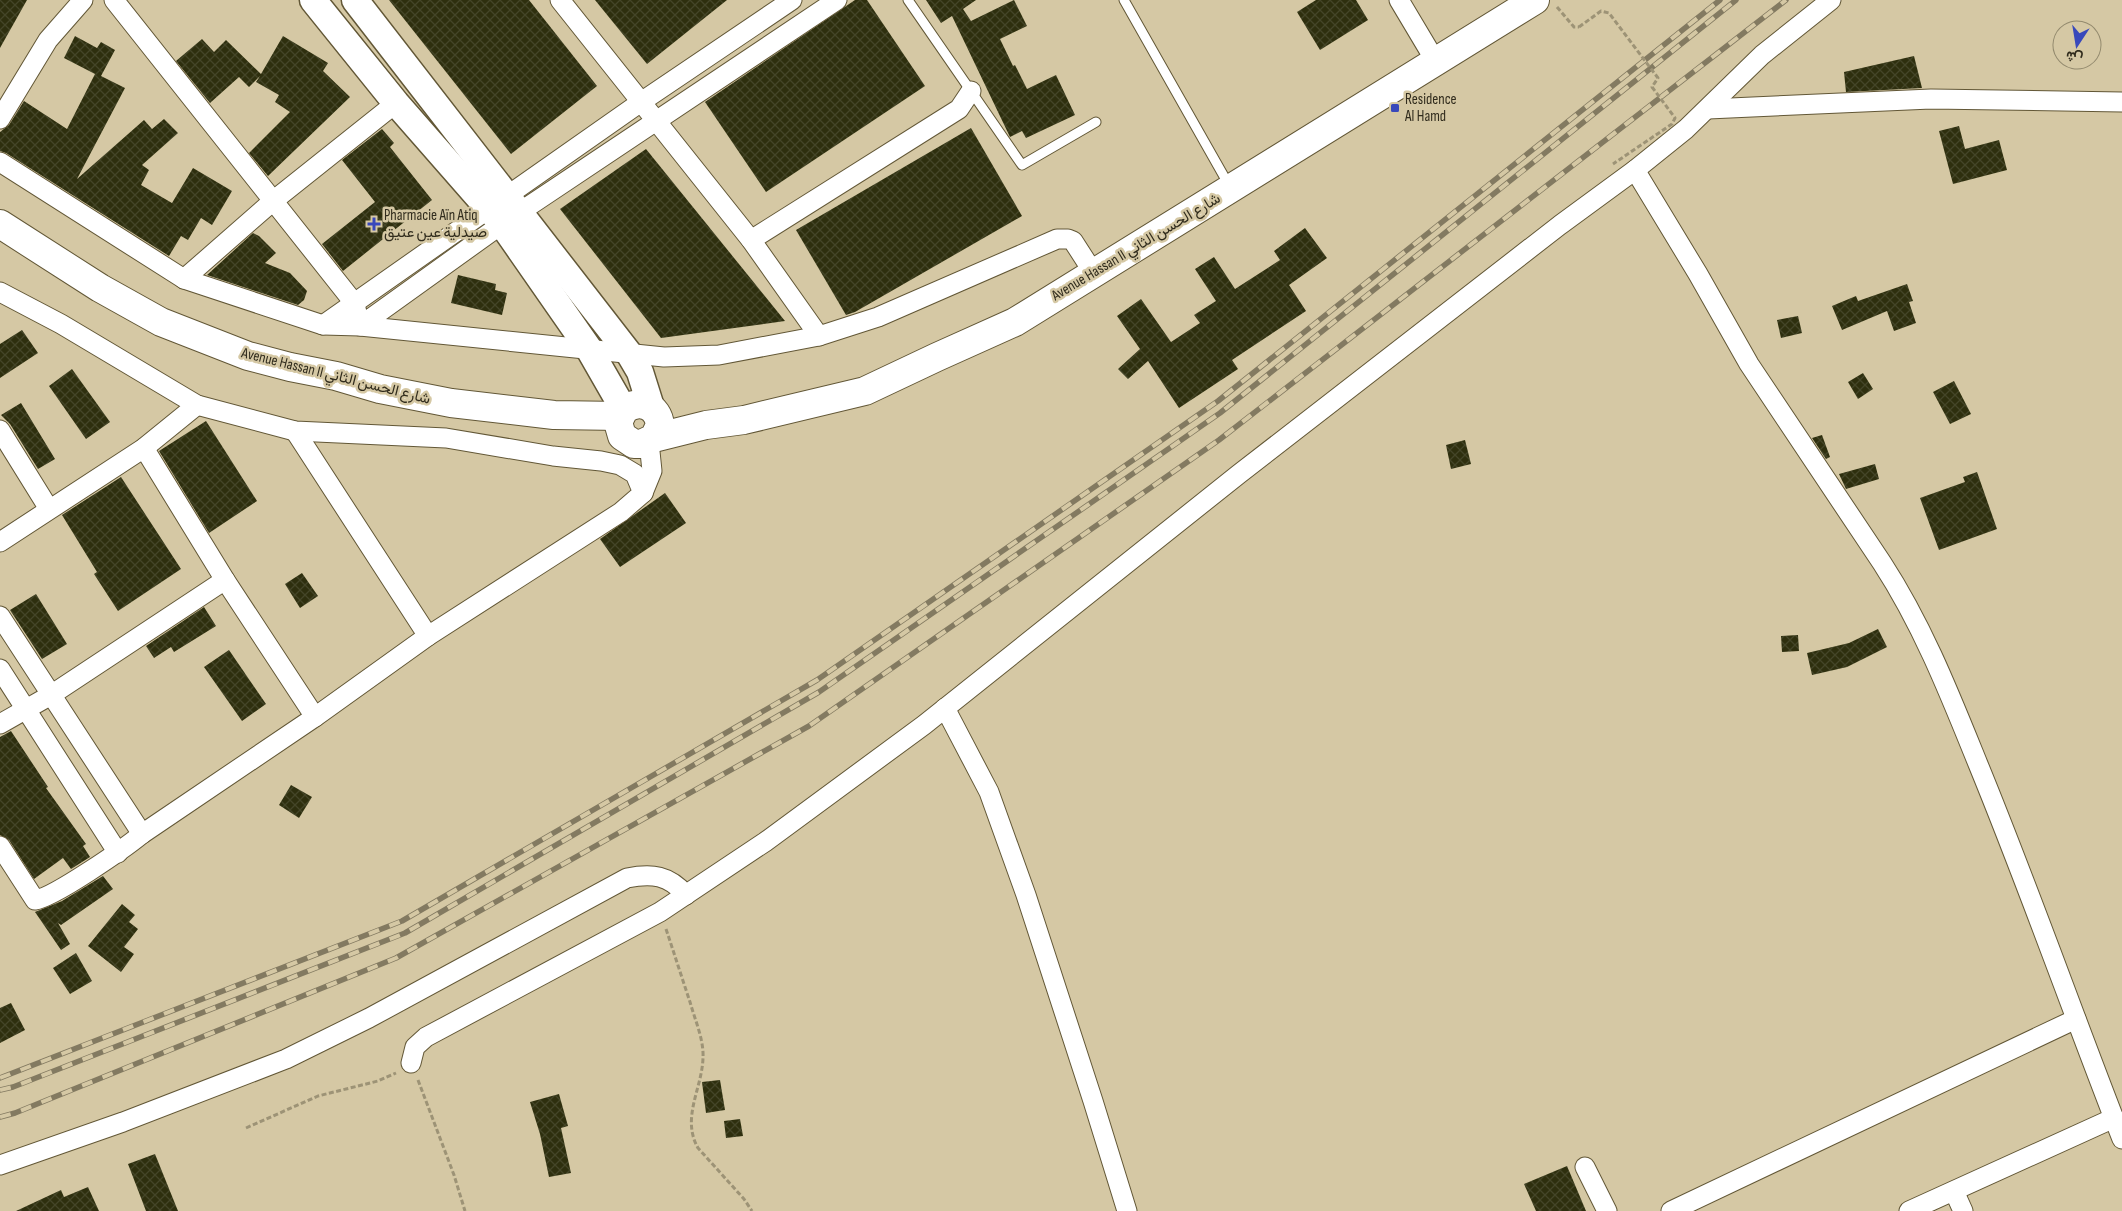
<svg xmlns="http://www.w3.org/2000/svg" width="2122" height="1211" viewBox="0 0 2122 1211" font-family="'Sofia Sans Condensed',Vazirmatn,sans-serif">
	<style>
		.building { fill: url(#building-cross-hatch) }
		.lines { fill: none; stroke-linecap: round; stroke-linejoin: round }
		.lane-casing { stroke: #625736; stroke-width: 11 }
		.street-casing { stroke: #625736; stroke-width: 21 }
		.secondary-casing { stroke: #625736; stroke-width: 29 }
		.primary-casing { stroke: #625736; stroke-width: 30 }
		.path { stroke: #9d9376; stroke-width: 3; stroke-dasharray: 5 2.5; stroke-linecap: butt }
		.lane { stroke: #fff; stroke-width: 9 }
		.street { stroke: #fff; stroke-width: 19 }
		.secondary { stroke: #fff; stroke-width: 26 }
		.primary { stroke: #fff; stroke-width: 28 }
		.rail-casing { stroke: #837a61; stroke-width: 5.5 }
		.rail { stroke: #d5c8a4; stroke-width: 4; stroke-dasharray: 11; stroke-linecap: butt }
		.path-bridge { stroke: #9d9376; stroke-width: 3; stroke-dasharray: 5 2.5; stroke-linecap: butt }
		.poi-dot { fill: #3848bb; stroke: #d5c8a4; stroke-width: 2 }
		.labels { text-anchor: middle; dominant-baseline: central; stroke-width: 5; stroke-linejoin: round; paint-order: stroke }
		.poi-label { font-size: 15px; fill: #312c1d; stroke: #d5c8a4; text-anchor: start }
		.street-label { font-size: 15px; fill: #312c1d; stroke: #d5c8a4 }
	</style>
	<defs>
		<pattern id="building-cross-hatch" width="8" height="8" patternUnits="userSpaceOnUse" patternTransform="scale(1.25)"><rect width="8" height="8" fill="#2e2f0e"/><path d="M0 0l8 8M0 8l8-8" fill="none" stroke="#444528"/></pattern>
	</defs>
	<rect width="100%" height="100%" fill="#d5c8a4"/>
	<g class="building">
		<path d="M0,0h27l-27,48z"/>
		<path d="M389,0h140l68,86 -86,68z"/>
		<path d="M595,0h132l-80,64z"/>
		<path d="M855,0h12l58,86 -159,106 -61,-90z"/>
		<path d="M926,0h50l-13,9 8,12 43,-21 13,26 -27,13 13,27 2,-1 12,24 29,-14 19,40 -49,23 -4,-7 -12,6 -58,-121 -11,7z"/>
		<path d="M1316,0h40l12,20 -48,30 -23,-38z"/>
		<path d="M75,36l22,12 4,-6 14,8 -14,26 24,12 -48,91 67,-59 8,9 12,-10 14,14 -36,32 7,5 -8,15 31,18 21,-35 39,23 -20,34 -11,-7 -13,22 -7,-4 -12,20 -163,-103 -6,-2v-19l9,-7 15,-24 43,28 28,-55 -31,-16z"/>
		<path d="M283,36l45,27 -5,8 27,26 -82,79 -19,-23 41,-41 -15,-10 4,-7 -23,-13 4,-6 -11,11 -10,-10 -29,26 -34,-42 26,-22 12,13 12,-12 35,34z"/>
		<path d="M1914,56l8,32 -76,4 -2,-20z"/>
		<path d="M1959,126l6,23 34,-9 8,30 -54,14 -14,-53z"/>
		<path d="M971,128l51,88 -167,96 -9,3 -50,-85z"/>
		<path d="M382,129l12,14 -4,4 42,53 -89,71 -21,-27 53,-42 -33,-42z"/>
		<path d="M646,149l139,172 -124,17 -101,-129z"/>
		<path d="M1305,228l22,30 -38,27 17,26 -74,49 6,9 -59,39 -31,-47 -20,18 -10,-10 22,-20 -23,-33 24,-17 30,43 29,-19 -6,-8 22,-14 -21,-32 19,-12 21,32 45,-29 -6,-9z"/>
		<path d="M253,233l6,3 17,17 -11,10 25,10 17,18 -3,9 -6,5 -91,-30z"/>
		<path d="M458,275l38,9 -1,6 12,3 -5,22 -51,-12z"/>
		<path d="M1907,284l6,17 -4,1 7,21 -22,8 -7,-20 -45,19 -10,-24 24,-10 2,5z"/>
		<path d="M1798,316l4,17 -21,5 -4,-18z"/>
		<path d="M22,330l16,23 -38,25v-34z"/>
		<path d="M72,369l38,53 -24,17 -37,-53z"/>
		<path d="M1863,373l10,16 -15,10 -10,-17z"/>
		<path d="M1954,381l17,33 -21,10 -17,-32z"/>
		<path d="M21,403l34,56 -17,10 -28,-45 -9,-9z"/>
		<path d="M206,421l51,80 -48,32 -50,-82z"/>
		<path d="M1822,435l8,22 -4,2 -14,-21z"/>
		<path d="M1465,440l6,24 -20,5 -5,-24z"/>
		<path d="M1875,464l4,15 -33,10 -7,-15z"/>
		<path d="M1977,472l20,57 -58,21 -19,-52 45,-16 -2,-5z"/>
		<path d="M121,477l60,92 -63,42 -24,-37 3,-2 -35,-57z"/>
		<path d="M665,493l21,30 -66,44 -20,-28z"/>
		<path d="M302,573l16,23 -18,12 -15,-24z"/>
		<path d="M36,594l31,50 -25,15 -32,-49z"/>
		<path d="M204,607l12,19 -42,26 -3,-5 -17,11 -8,-12z"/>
		<path d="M1878,629l9,18 -40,20 -35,8 -5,-22 42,-10z"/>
		<path d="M1798,635l1,16 -17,1 -1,-16z"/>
		<path d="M229,650l37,54 -24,17 -38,-54z"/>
		<path d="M11,731l37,56 -2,1 40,56 -3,2 7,11 -19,12 -8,-11 -29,21 -25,-39 -9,-5v-98z"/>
		<path d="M291,785l21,12 -13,21 -20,-13z"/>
		<path d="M103,876l10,13 -52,36 -3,-2 12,21 -9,6 -26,-38 27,-11z"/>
		<path d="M122,904l13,11 -6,7 9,7 -14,18 10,7 -13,18 -33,-26z"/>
		<path d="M76,953l16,28 -22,13 -17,-26z"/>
		<path d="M11,1003l14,27 -25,13v-35z"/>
		<path d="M720,1080l5,30 -19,3 -4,-31z"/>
		<path d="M559,1094l9,32 -7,2 10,45 -22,4 -9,-43 -10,-32z"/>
		<path d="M740,1119l3,17 -17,2 -2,-17z"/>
		<path d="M155,1154l23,57h-32l-18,-47z"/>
		<path d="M1567,1166l19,45h-50l-12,-27z"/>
		<path d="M88,1187l11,24h-83l45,-21 3,7z"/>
	</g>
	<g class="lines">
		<defs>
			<g id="lane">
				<path d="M908,0l114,165 74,-43"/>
				<path d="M1124,0l106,187"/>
			</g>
			<g id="street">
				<path d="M114,0l241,304 5,22 142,-102 335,-224"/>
				<path d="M560,0l191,240 68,96"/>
				<path d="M1399,0l37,62"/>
				<path d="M1708,109l223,-10 191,3"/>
				<path d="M0,119l48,-79 35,-40"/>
				<path d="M0,162l184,117 139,46 37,1 304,31 55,-2 100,-19 59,-19 179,-78h11l5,2 20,31"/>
				<path d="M1635,170l63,104 51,90 133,199c41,63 68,132 96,201 51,124 95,250 144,375"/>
				<path d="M751,240l208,-131 12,-18"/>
				<path d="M184,279l89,-78 123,-98"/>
				<path d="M0,292l61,32 136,81 98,26 151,7 107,18 48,5 19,4 15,9 8,19 -22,19 -193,124 -113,81 -173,117c-17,14 -89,64 -107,66l-35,-54"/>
				<path d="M323,325l318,-223 151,-102"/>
				<path d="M0,430l49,79"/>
				<path d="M295,431l133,205"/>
				<path d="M144,448l81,132 90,137"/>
				<path d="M643,493l9,-22 -3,-29"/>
				<path d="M0,542l144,-94 53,-43"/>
				<path d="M0,616l142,218"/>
				<path d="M0,669l118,184"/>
				<path d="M945,708l44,84 37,103 67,206 34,110"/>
				<path d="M0,724l51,-29 174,-115"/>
				<path d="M411,1063l4,-16 11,-10 234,-125 105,-70 159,-117 315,-251 321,-249 75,-55 51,-41 76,-74 69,-55"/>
				<path d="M0,1165l123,-43 163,-63 83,-41 258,-140c25,-5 42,-3 59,17"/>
				<path d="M1585,1167l22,44"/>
				<path d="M1954,1191l9,20"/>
				<path d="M1671,1211l405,-192"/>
				<path d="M1909,1211l205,-93"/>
			</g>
			<g id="secondary">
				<path d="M313,0l83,103 106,121 87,125 35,61"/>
				<path d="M355,0l275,355 10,17 11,35"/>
			</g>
			<g id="primary">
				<path d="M0,224l100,64 61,34 87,34 42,11 46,9 44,13 71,14 103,12 66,1"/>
				<path d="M654,438l6,-13c-2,-19 -20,-27 -36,-15l-6,12 4,14 12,8h7l13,-6 52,-13 38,-5 121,-29 72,-34 78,-35 520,-322"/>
			</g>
		</defs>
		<use href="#lane" class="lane-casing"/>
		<use href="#street" class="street-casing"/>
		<use href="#secondary" class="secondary-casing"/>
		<use href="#primary" class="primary-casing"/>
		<g class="path">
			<path d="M1557,7l17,20h5"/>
			<path d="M666,929c8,24 16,49 24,73 5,18 14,38 13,56 -1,31 -22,60 -5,90l46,51 8,12"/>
			<path d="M418,1080l36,95 11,36"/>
			<path d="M246,1128l72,-32 60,-15 18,-8"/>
		</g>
		<use href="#lane" class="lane"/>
		<use href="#street" class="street"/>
		<use href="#secondary" class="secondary"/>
		<use href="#primary" class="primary"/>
		<defs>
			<g id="rail">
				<path d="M0,1078l402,-157 415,-241 401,-279 502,-401"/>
				<path d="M0,1090l13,-3 392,-154 414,-241 401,-279 516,-413"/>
				<path d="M0,1117l15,-4 381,-155 413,-232 410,-286 567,-440"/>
			</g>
		</defs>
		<use href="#rail" class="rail-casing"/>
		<use href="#rail" class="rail"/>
		<path class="path-bridge" d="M1579,27l22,-16 8,2 49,65 -6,9 23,31 -3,6 -59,40"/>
	</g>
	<g class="poi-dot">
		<rect x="1390" y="103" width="10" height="10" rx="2.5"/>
		<path d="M371.5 216.5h5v5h5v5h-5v5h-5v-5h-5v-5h5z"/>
	</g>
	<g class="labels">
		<g class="poi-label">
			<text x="1405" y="99">Residence<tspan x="1405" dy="17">Al Hamd</tspan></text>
			<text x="384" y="215">Pharmacie Aïn Atiq<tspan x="384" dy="17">صيدلية عين عتيق</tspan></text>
		</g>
		<g class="street-label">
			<text transform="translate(1136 247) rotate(-31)">Avenue Hassan II شارع الحسن الثاني</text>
			<text transform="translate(336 376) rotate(14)">Avenue Hassan II شارع الحسن الثاني</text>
		</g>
	</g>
	<g transform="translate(2077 45) rotate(192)"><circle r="24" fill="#d5c8a4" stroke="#938a6e"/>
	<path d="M0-4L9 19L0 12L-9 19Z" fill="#3848bb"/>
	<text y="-8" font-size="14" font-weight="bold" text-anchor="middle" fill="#312c1d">ش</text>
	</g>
</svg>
